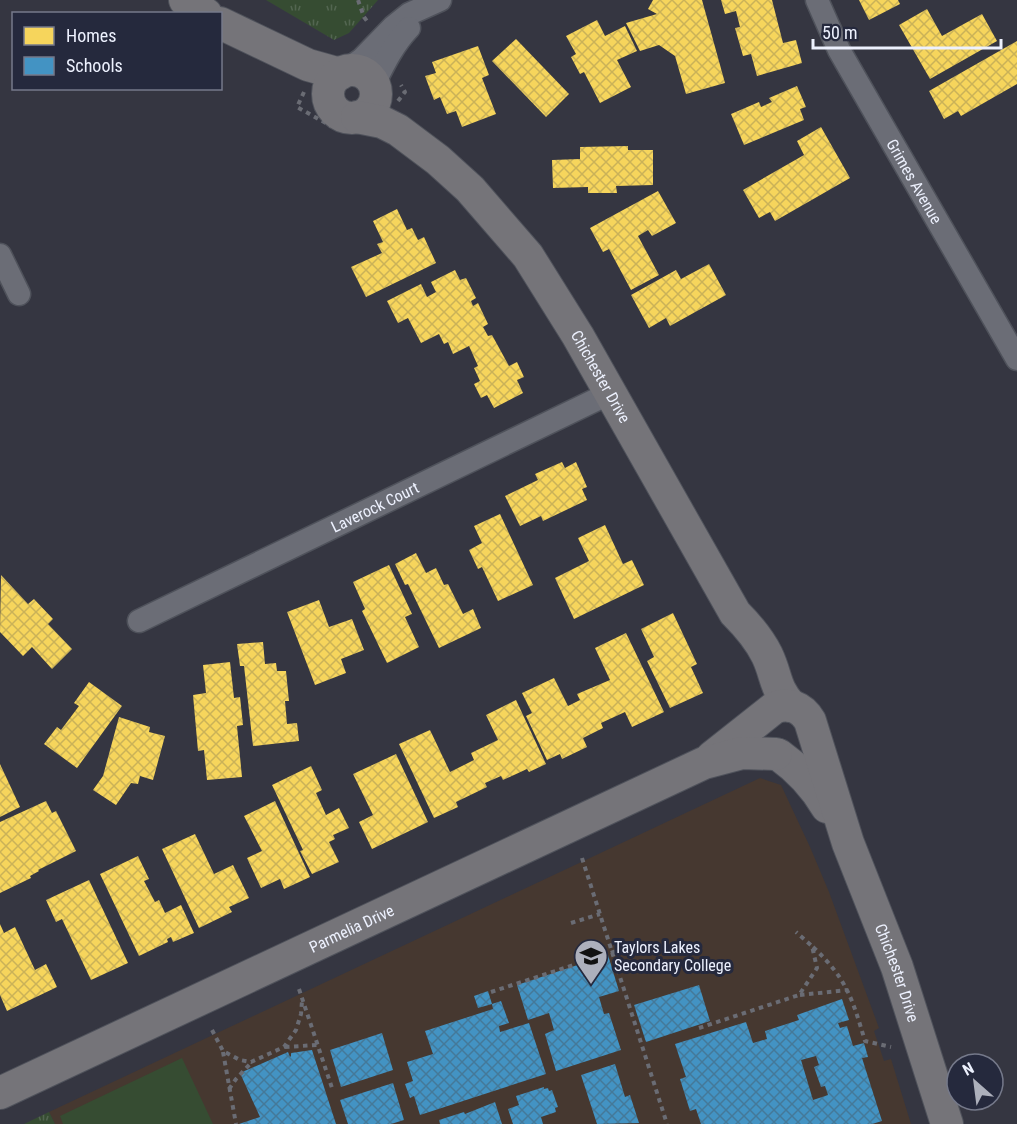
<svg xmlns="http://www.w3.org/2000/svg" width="1017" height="1124" viewBox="0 0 1017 1124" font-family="'Roboto Condensed',sans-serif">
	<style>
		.education { fill: #463830 }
		.grass { fill: url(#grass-tufts) }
		.pitch { fill: #364c32 }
		.homes { fill: url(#homes-cross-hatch) }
		.schools { fill: url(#schools-cross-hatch); fill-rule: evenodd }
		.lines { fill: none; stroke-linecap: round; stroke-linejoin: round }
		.street-casing { stroke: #4f525b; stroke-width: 25 }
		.secondary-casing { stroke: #4f525b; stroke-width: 34 }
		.path { stroke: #6a6c74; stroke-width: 4; stroke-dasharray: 4.5 4.5; stroke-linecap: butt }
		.street { stroke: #6b6d76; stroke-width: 22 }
		.secondary { stroke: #757479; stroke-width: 32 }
		.labels { text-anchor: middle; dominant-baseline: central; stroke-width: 6; stroke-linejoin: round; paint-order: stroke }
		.street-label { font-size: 16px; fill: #edf1fe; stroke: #25293d }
		.poi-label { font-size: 16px; fill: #edf1fe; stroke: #25293d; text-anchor: start }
	</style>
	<defs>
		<pattern id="grass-tufts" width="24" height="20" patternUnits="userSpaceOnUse" patternTransform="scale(1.5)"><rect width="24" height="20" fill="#364c32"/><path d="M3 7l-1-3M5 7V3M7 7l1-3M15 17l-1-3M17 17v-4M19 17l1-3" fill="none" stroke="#536651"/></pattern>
		<pattern id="homes-cross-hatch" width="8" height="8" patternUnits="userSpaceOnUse" patternTransform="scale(1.5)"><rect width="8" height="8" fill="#f6d55c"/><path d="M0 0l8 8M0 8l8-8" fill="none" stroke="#cab258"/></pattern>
		<pattern id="schools-cross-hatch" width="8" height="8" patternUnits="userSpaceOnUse" patternTransform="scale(1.5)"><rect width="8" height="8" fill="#4393c3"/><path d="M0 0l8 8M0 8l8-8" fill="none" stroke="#447999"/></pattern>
	</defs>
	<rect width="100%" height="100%" fill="#353641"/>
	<path class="education" d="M760,778l21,7 29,62 19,45 50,136 -5,3 10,30 7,-2 20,65h-856l-6,-12z"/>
	<g class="grass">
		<path d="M266,0h112l-29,33 -15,7z"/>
		<path d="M49,1112l6,12h-31z"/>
	</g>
	<path class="pitch" d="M182,1058l31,66h-150l-3,-8z"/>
	<g class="homes">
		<path d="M653,0h49l23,83 -39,11 -11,-38 -16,-11 -19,6 -14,-28 31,-9 -9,-5z"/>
		<path d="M721,0h51l11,43 13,-3 6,23 -45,13 -6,-22 -8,2 -8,-28 5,-1 -4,-16 -11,3z"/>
		<path d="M859,0h39l2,4 -31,16z"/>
		<path d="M927,9l15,27 40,-22 15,27 -67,38 -31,-54z"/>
		<path d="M597,20l8,16 20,-10 12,25 -20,9 14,27 -31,16 -16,-31 -4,2 -9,-17 5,-3 -10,-18z"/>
		<path d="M516,39l53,55 -23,23 -54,-56z"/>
		<path d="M1017,41v43l-56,32 -3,-5 -14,8 -15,-28z"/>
		<path d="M478,46l11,29 -7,3 14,36 -34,13 -6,-16 -9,3 -7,-17 -6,3 -9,-24 11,-3 -4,-11z"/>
		<path d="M797,86l9,21 -6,2 4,11 -60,25 -13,-31 28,-12 2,5 11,-5 -3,-4z"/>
		<path d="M821,127l29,51 -75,43 -5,-9 -11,6 -16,-28 61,-35 -7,-14z"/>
		<path d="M628,146v4h25v35l-37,1 1,7h-29v-6l-35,1 -1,-28 28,-1v-12z"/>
		<path d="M658,191l18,32 -24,13 -4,-6 -10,6 21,39 -28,15 -22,-41 -6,3 -13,-24z"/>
		<path d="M397,209l10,21 5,-2 6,12 6,-3 12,26 -70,34 -15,-30 31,-14 -5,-9 6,-2 -10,-21z"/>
		<path d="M709,264l17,31 -56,31 -4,-8 -17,10 -18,-33 45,-25 5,9z"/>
		<path d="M455,270l5,10 6,-2 10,20 -5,3 2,5 5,-3 10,21 -5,3 5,9 4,-1 17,31 8,-4 7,15 -7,3 6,13 -29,15 -7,-13 -6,3 -7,-14 6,-3 -6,-13 4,-2 -9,-20 -16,8 -5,-12 -4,2 -5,-10 -18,9 -13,-25 -10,5 -11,-22 34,-17 6,13 9,-5 -5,-10z"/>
		<path d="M562,462l3,6 11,-6 11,25 -5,2 5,11 -44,21 -2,-5 -21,10 -15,-30 33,-16 -3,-6z"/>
		<path d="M500,514l33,71 -35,16 -16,-34 -4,2 -9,-19 13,-7 -8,-17z"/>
		<path d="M605,525l18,39 9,-4 12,25 -70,34 -19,-41 34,-17 -11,-23z"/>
		<path d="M416,553l10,20 10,-5 8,17 4,-1 15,30 10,-5 8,19 -42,20 -31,-64 -3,1 -10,-21z"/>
		<path d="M389,565l23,49 -7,3 14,30 -32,16 -25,-52 3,-2 -12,-27z"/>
		<path d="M1,575l27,29 6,-5 19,20 -5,5 24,25 -20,20 -20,-22 -9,9 -23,-24z"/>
		<path d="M319,600l10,27 23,-8 12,31 -23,9 5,14 -31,12 -28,-73z"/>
		<path d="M673,613l24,51 -6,3 12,26 -33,15 -23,-47 7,-4 -13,-28z"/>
		<path d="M626,633l38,79 -32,15 -7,-15 -24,11 2,5 -20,10 4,9 -25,12 -2,-5 -13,6 -21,-44 6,-3 -10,-20 32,-15 14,28 12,-6 -3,-6 33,-14 -15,-32z"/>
		<path d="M263,642l2,22 11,-1 1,8h9l3,30h-4l2,23 10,-1 2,18 -46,5 -9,-80h-4l-3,-22z"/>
		<path d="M230,662l4,36 6,-1 3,28 -6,1 5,51 -35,3 -3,-30 -6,1 -5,-56 13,-2 -3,-28z"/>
		<path d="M89,682l33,24 -45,62 -33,-24 13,-17 4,3 18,-24 -5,-3z"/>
		<path d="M516,700l30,64 -17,8 -2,-3 -24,11 -2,-4 -16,7 2,4 -31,15 2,5 -24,11 -35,-74 31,-14 20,42 24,-12 -3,-7 27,-13 -12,-25z"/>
		<path d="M119,717l31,10 -1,5 16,4 -12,44 -13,-4 -2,8 -7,-1 -15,22 -23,-15 10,-14z"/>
		<path d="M396,754l32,68 -56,27 -13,-27 14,-7 -20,-41z"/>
		<path d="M0,764l20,43 -20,10z"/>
		<path d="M311,766l11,24 -6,3 10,22 13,-7 10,20 -16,7 2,4 -6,3 10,20 -27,12 -12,-23 3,-1 -31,-65z"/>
		<path d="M46,801l6,12 4,-2 20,40 -38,19 1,1 -9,5 1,2 -31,15v-71z"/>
		<path d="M275,801l35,76 -26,12 -4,-10 -19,9 -14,-30 15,-7 -18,-35z"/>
		<path d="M195,834l19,40 19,-9 16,33 -20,9 3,5 -33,16 -37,-79z"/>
		<path d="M138,856l11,23 -5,2 11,21 4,-2 6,13 16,-8 13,28 -21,9 -2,-5 -4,2 1,3 -29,14 -39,-82z"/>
		<path d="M89,880l39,83 -37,17 -29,-61 -6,3 -10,-22z"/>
		<path d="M0,924l4,9 11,-6 20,43 11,-6 11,23 -50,24 -7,-16z"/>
	</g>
	<g class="schools">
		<path d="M608,955l11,36 -20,6 5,17 5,-1 12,37 -65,21 -11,-37 9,-4 -5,-17 -21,7 -11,-35z"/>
		<path d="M699,985l11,36 -64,21 -12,-37z"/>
		<path d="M488,991l4,13 -14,4 -4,-12z"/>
		<path d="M842,999l7,21 -11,3 2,5 7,-2 6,20 11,-3 4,14 -6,1 20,63 -10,3h-171l-5,-15 -6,2 -10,-32 6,-2 -11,-33 71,-22 7,21 14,-4 -2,-8 34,-11 -2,-5zM816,1056l3,9 -5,2 7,20 4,-1 3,9 -15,5 -12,-40z"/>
		<path d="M501,1001l8,22 -10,3 1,6 29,-9 17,51 -126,41 -6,-19 -4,2 -5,-14 8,-3 -6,-19 26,-8 -8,-23 68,-22 -1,-5z"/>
		<path d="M382,1033l11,37 -52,17 -11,-37z"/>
		<path d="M312,1050l24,74h-97l21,-7 -20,-44 48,-21 2,5 1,-1v-3z"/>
		<path d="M615,1064l10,33 5,-2 9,28 -42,1 -16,-49z"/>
		<path d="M393,1083l11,37 -13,4h-43l-8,-24z"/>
		<path d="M544,1087v2l4,-1 1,3 3,-1 6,17 -3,1 1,4 -15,5 2,7h-30l-5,-15 11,-4 -3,-9z"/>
		<path d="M495,1102l7,22h-62l-1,-4 25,-8 1,2z"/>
	</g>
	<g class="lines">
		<defs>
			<g id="street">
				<path id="s1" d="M817,0l22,50 178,309"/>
				<path d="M343,72l19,-13 32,-33 15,-12 31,-14"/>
				<path d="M374,84c10,-20 19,-39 35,-56"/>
				<path d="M0,255l19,39"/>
				<path id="s2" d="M139,621l471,-228"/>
			</g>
			<g id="secondary">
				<path d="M185,0l21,14"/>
				<path d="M220,23l88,42 32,9"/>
				<circle cx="352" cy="94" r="24"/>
				<path id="s3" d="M357,117l25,5 16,8 40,30 32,29 58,67 50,80 157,277c13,13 24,26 32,42 10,21 7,32 24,51"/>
				<path d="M779,755c21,15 35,30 48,52"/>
				<path id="s4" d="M712,757l62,-49c15,-6 28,-1 36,13l38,122 49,124 50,157"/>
				<path id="s5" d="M0,1093l704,-330 38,-10 34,1"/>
			</g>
		</defs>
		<use href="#street" class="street-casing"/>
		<use href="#secondary" class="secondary-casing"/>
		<g class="path">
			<path d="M358,0l6,17 3,4"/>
			<path d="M304,92l-7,15 34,19"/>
			<path d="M398,101l7,-9 -4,-7"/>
			<path d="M582,858l85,266"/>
			<path d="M571,923l29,-9"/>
			<path d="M813,947c34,32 39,51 52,94l26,6"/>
			<path d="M299,989l33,99"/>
			<path d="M491,992l141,-46"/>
			<path d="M800,995l48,-5"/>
			<path d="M699,1028l100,-33 18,-27 -5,-22 -16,-14"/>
			<path d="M212,1030l11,21 17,9 11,2 33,-15 12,-17 5,-16 1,-13"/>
			<path d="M285,1047l32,-2"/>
			<path d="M223,1052l13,72"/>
			<path d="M229,1089l7,-10 15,-16"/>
		</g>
		<use href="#street" class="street"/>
		<use href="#secondary" class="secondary"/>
	</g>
	<defs>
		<symbol id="school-pin" viewBox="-11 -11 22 30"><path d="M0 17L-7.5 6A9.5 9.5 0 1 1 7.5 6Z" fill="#adb0bc" stroke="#25293d"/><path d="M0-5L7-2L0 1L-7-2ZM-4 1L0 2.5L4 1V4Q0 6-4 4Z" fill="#111"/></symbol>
	</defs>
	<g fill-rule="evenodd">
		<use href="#school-pin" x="572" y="937" width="38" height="52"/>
	</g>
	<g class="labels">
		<g class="street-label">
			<text stroke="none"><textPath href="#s1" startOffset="206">Grimes Avenue</textPath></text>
			<text stroke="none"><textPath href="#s3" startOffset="366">Chichester Drive</textPath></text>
			<text stroke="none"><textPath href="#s2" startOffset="262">Laverock Court</textPath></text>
			<text stroke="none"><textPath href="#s5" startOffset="388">Parmelia Drive</textPath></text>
			<text stroke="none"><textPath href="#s4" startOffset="388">Chichester Drive</textPath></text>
		</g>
		<g class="poi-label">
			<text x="614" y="947">Taylors Lakes<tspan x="614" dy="18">Secondary College</tspan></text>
		</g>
	</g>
	<rect x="12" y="12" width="210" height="78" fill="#25293d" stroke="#75798a" stroke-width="1.5"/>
	<rect x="24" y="27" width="30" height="18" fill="#f6d55c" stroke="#75798a" stroke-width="1.5"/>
	<text x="66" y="42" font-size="18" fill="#edf1fe">Homes</text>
	<rect x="24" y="57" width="30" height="18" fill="#4393c3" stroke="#75798a" stroke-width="1.5"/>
	<text x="66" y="72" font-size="18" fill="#edf1fe">Schools</text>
	<g transform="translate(975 1082) rotate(332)"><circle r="28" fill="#25293d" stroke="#75798a" stroke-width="1.5"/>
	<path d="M0-4.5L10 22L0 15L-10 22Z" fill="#adb0bc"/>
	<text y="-9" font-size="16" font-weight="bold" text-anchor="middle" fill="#edf1fe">N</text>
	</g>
	<path d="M813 39v9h188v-9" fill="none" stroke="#edf1fe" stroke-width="3"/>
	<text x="822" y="39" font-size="18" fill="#edf1fe" stroke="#25293d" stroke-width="4.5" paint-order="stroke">50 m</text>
</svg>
